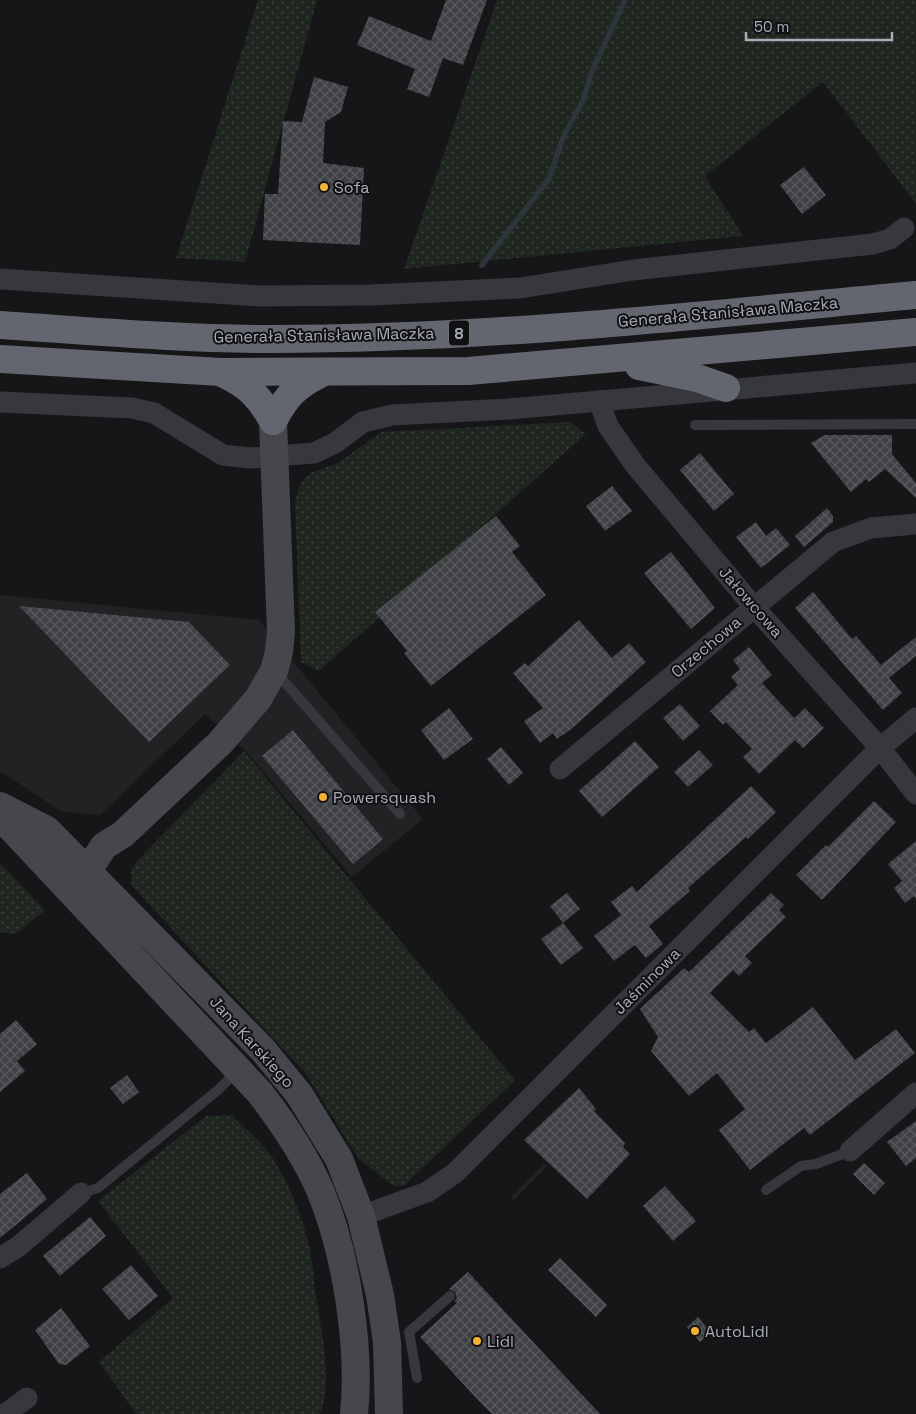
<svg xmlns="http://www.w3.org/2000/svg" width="916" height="1414" viewBox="0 0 916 1414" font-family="'Space Grotesk',sans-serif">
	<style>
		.built { fill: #222225 }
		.grass { fill: url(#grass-dots) }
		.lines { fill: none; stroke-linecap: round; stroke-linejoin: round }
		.stream { stroke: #2c353c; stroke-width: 5.5 }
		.building { fill: url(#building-cross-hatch) }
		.lane { stroke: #37383d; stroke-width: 10 }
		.street { stroke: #37383d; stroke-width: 21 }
		.secondary { stroke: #45474d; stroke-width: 28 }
		.highway { stroke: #63666e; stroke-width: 28 }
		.poi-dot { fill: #f2b134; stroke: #111113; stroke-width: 2 }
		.labels { text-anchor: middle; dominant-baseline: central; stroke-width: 4; stroke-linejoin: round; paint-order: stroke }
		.shield { fill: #111113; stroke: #7b7e86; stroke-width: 1 }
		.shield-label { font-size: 15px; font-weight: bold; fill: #a8adb8 }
		.poi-label { font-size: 16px; fill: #a8adb8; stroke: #111113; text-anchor: start }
		.street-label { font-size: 16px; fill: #a8adb8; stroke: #111113 }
	</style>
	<defs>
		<pattern id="grass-dots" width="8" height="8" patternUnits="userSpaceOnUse" patternTransform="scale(1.25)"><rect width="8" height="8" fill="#1e261f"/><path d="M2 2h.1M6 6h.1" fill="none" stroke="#3c433d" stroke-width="1.8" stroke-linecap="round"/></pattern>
		<pattern id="building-cross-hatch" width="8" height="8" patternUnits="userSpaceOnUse" patternTransform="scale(1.25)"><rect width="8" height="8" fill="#404145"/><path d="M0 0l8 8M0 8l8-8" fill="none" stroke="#595a5e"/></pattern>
	</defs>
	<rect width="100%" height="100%" fill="#161618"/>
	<path class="built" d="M0,595l259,25 164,199 -71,58 -106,-126 -41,-37 -105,101 -38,-3 -62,-41z"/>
	<g class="grass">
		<path d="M258,0h59l-72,262 -69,-4z"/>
		<path d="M497,0h419v204l-93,-122 -118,94 38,60 -339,33z"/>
		<path d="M570,422l16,12 -267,237 -18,-9 -6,-159 4,-17 11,-13 28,-10 43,-31z"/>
		<path d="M244,751l271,329 -111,106h-11l-34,-27 -53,-85 -174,-188 -1,-15 5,-9z"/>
		<path d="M0,863l45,47 -29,24 -16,-2z"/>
		<path d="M206,1116l26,-1c14,15 32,28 42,45 15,24 27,53 34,81 4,15 5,33 7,49 5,35 19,91 5,124h-184l-37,-52 74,-64 -75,-97z"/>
		<path d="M544,1164l3,2 -33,34 -3,-3z"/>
	</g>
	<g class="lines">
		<path class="stream" d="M482,265l67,-86 15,-44 19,-34 9,-30 33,-71"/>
	</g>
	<g class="building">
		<path d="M446,0h41l-24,65 -20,-7 -14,39 -22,-8 8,-20 -58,-24 12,-29 62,25z"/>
		<path d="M314,77l34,10 -7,25 -16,10 -2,41 41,5 -4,77 -97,-5 2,-46h13l5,-73 19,1z"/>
		<path d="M804,167l22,28 -24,19 -22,-29z"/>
		<path d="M825,435h67v19l24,29v15l-31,-29 -16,13 -3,-3 -15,13 -40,-49z"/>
		<path d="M700,453l34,41 -20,17 -34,-41z"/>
		<path d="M612,486l20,25 -27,20 -19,-25z"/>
		<path d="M827,508l6,8v6l-29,25 -9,-11z"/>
		<path d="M496,516l24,30 -8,6 34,43 -115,91 -27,-33 3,-2 -32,-39z"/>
		<path d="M756,522l10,14 10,-8 14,17 -29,23 -25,-31z"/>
		<path d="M671,552l44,56 -24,21 -47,-56z"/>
		<path d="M813,592l39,47 4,-3 25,29 35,-28v19l-27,22 13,15 -19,17 -88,-102z"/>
		<path d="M19,606l170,16 41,43 -81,77z"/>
		<path d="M579,620l33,38 17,-15 17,19 -76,68 -13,9 -4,-6 -13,10 -16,-22 19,-13 -30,-35 12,-10 3,3z"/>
		<path d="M749,647l23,28 -10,8 32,35 11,-10 19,20 -21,20 -8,-8 -36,34 -16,-17 9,-8 -26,-27 -3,3 -13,-14 28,-26 -7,-8 9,-8 -7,-9z"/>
		<path d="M680,704l20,22 -17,15 -20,-23z"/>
		<path d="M449,708l24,31 -29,21 -23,-30z"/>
		<path d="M293,730l90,109 -30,25 -91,-108z"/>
		<path d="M635,741l24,26 -57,50 -23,-26z"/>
		<path d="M501,747l22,26 -14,12 -22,-26z"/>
		<path d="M699,750l14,15 -25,22 -14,-15z"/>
		<path d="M751,786l25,26 -28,27 -2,-2 -58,51 2,3 -41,35 14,18 -17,14 -11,-13 -21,16 -20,-25 27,-21 -10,-13 21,-16 5,6z"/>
		<path d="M874,801l22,21 -74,78 -26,-25 30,-30 2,2z"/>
		<path d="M916,841v58l-2,-3 -9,7 -11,-15 8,-7 -14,-17z"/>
		<path d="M567,893l13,16 -17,14 -13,-17z"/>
		<path d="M771,893l13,12 -5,5 7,7 -41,39 7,7 -13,13 -6,-6 -23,23 39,39 5,-4 12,15 47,-36 42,53 41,-31 19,24 -105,82 -6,-7 -54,42 -31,-40 26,-21 -28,-36 -28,23 -38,-45 7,-14 -18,-28 44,-41 5,4z"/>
		<path d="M563,923l20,25 -22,17 -20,-26z"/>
		<path d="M16,1020l21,24 -20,17 8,10 -25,21v-58z"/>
		<path d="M127,1075l12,17 -16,12 -13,-16z"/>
		<path d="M579,1088l17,21 -2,2 31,32 -2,4 7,7 -43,45 -63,-59z"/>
		<path d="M916,1121v37l-10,8 -19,-24z"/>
		<path d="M864,1163l21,20 -11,12 -21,-21z"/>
		<path d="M27,1173l20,26 -47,39v-44z"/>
		<path d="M665,1186l31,35 -23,20 -30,-35z"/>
		<path d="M90,1217l16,19 -46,40 -17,-20z"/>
		<path d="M560,1258l47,47 -11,12 -48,-47z"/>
		<path d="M131,1265l27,31 -29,24 -27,-31z"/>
		<path d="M468,1272l132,142h-108l-14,-14 -58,-63 37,-34 -3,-2 3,-3 -2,-6 -6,-3z"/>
		<path d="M61,1308l29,38 -24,19 -7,-1 -24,-34z"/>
		<path d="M698,1317l13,16 -11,9 -13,-15z"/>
	</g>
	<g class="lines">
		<g class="lane">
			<path d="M695,425l221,-1"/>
			<path d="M276,672l124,142"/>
			<path d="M766,1190l35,-24 15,-2 34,-13"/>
			<path d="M81,1193l17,-5 120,-98 20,-20"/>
			<path d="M417,1378l-8,-46 41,-36"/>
		</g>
		<g class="street">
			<path d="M0,279l261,17 110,-1 149,-7 113,-18 240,-26 17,-5 14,-11"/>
			<path d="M599,401l9,25 27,39 119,142 126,141 36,46"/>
			<path d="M0,402l132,6 22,5 69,42 27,3 64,-5 21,-10 28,-21 29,-7 117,-6 407,-36"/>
			<path d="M560,769l273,-227 38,-14 45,-4"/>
			<path d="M850,1151l66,-58"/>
			<path d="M361,1216l66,-24 28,-19 425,-425 36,-30"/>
			<path d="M0,1258l19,-12 62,-53"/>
			<path d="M5,1414l22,-16"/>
		</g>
		<g class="secondary">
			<path d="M0,806l47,24 216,220 36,44 40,65 22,57 19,79 7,47 2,72"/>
			<path d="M0,816l260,277c23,30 45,62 60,97 26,62 41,157 34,224"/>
			<path d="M88,870l16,-24 19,-12 97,-91 38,-44 16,-28 5,-19 2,-20 -8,-211"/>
		</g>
		<g class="highway">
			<path d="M0,325c90,6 181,14 272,14 215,0 430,-24 644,-44"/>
			<path d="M0,359l221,13 247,-1 448,-39"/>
			<path d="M639,366l58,12 29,10"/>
			<path d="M222,373c26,12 36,22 51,48"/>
			<path d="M273,421c14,-26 23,-35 49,-48"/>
		</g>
	</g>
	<g class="poi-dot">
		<circle cx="324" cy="187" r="5"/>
		<circle cx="323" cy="797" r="5"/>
		<circle cx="695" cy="1331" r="5"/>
		<circle cx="477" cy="1341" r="5"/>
	</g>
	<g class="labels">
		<rect class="shield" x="449" y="320.5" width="20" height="25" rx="4"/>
		<g class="shield-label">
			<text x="459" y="333">8</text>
		</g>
		<g class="poi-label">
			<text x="334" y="187">Sofa</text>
			<text x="333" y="797">Powersquash</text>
			<text x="705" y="1331">AutoLidl</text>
			<text x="487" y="1341">Lidl</text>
		</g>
		<g class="street-label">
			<text transform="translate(728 312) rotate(-5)">Generała Stanisława Maczka</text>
			<text transform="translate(324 335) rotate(-1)">Generała Stanisława Maczka</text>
			<text transform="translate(751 602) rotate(49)">Jałowcowa</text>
			<text transform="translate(706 647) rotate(-40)">Orzechowa</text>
			<text transform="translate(647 981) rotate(-45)">Jaśminowa</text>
			<text transform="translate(252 1042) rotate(48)">Jana Karskiego</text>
		</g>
	</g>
	<path d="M746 32v8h146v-8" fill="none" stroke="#a8adb8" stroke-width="2.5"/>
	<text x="754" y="32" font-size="15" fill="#a8adb8" stroke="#111113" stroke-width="4" paint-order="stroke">50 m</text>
</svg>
